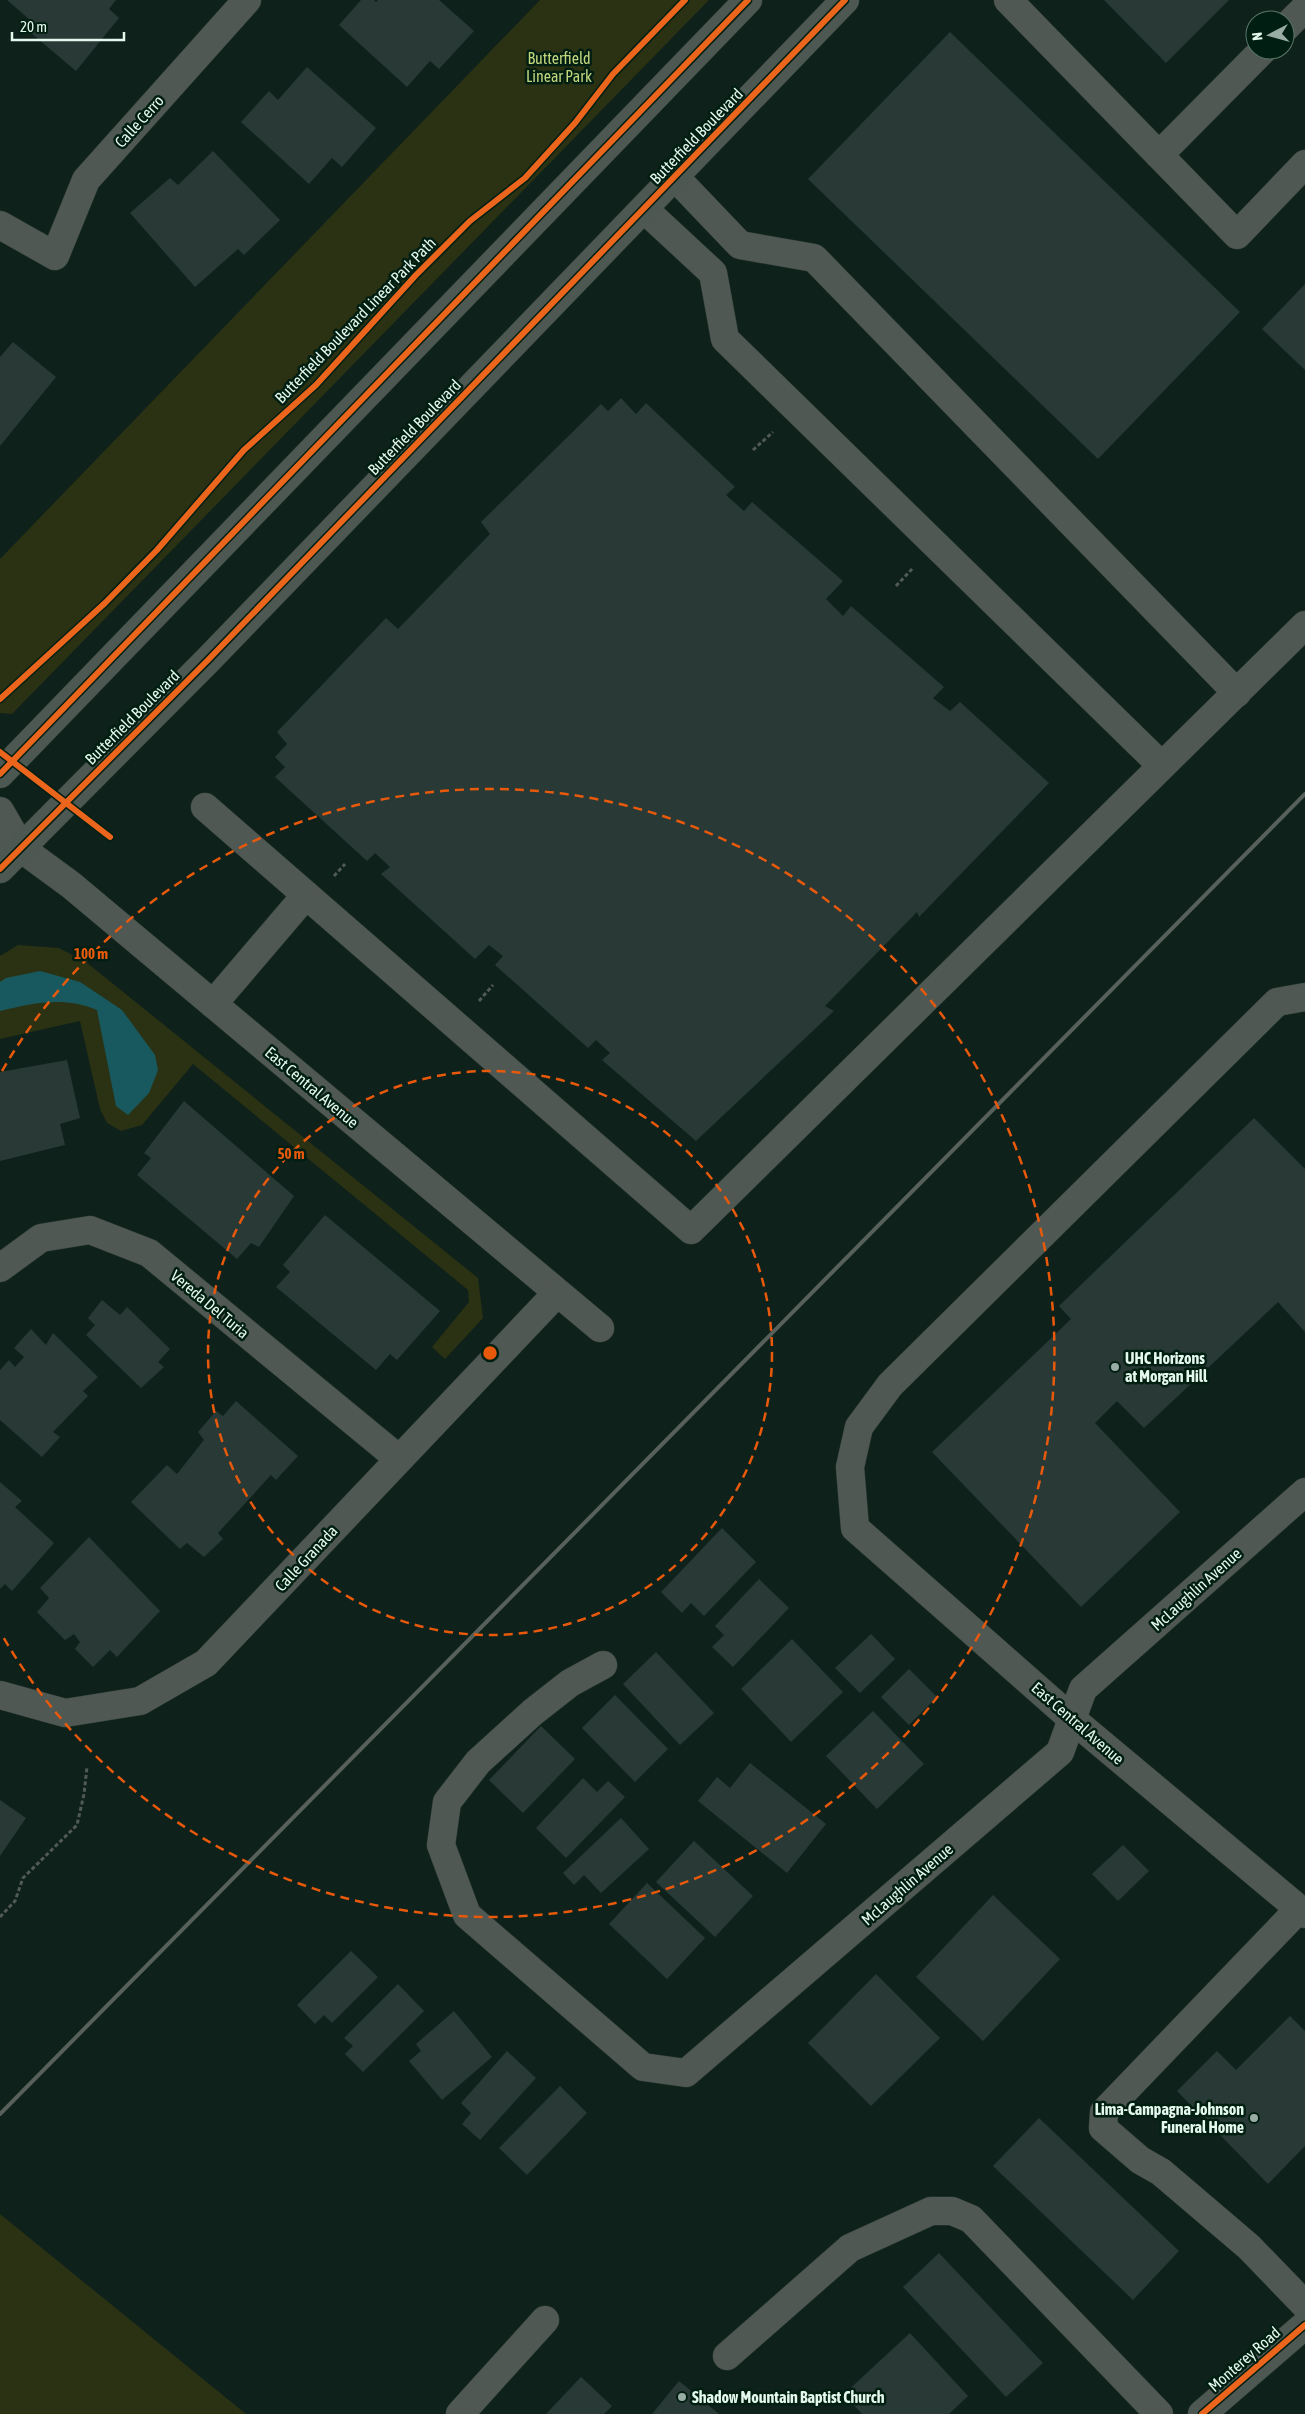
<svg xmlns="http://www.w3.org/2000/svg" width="1305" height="2414" viewBox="0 0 1305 2414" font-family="'Asap Condensed',sans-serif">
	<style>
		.green { fill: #2b3214 }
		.water { fill: #185960 }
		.building { fill: #293a36 }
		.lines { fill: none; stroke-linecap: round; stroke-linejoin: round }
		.minor-casing { stroke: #2e3d37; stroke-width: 29 }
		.major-casing { stroke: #2e3d37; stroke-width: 29 }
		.path { stroke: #515a56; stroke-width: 3; stroke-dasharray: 4 2.5; stroke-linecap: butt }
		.minor { stroke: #505853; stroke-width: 28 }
		.major { stroke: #4e5852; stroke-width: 28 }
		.rail { stroke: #57605b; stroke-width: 4 }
		.cycleway-casing { stroke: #001f12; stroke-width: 9 }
		.cycleway { stroke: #eb651d; stroke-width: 6 }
		.ring { fill: none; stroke: #e8590c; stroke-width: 2.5; stroke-dasharray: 9 6 }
		.poi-dot { fill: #9aada4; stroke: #001f12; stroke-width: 2 }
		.labels { text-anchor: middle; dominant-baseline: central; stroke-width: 5; stroke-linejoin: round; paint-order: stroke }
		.park-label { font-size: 16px; fill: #c3d57d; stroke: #001f12 }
		.street-label { font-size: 16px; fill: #e5f8ee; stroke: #001f12 }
		.poi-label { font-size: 16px; font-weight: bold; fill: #e5f8ee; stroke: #001f12; text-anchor: start }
		.centre { fill: #e8590c; stroke: #001f12; stroke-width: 2.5 }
		.ring-label { font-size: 15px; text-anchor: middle; font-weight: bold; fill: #e8590c; stroke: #001f12; stroke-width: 5; stroke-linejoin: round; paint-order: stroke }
	</style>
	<rect width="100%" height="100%" fill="#0e211a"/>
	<g class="green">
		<path d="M540,0h169l-697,714 -12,-1v-154z"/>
		<path d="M18,945l41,3 27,14 392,316 5,40 -38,41 -13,-12 37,-45 -1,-12 -275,-226 -51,61 -21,6 -14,-8 -7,-14 -20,-88 -80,18v-83z"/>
		<path d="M0,2214l246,200h-246z"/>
	</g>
	<path class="water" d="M40,971l40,11 42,28 33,45 3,15 -9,23 -21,22 -12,-9 -19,-96c-33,-14 -64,-7 -97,1v-29l6,-4z"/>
	<g class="building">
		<path d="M7,0h109l-7,9 10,9 -43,53 -45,-38 7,-6z"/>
		<path d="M361,0h13l2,2 2,-2h61l35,31 -35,38 -9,-8 -23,26 -68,-62z"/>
		<path d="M1104,0h125l-63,63z"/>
		<path d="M950,32l290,280 -142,147 -290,-280z"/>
		<path d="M307,67l69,61 -34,39 -10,-9 -23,26 -68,-62 28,-31 9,9z"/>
		<path d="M213,151l67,69 -36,35 -6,-6 -43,38 -65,-74 40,-35 8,7z"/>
		<path d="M1305,284v86l-43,-41z"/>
		<path d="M13,342l43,35 -56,69v-89z"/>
		<path d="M621,398l15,16 10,-11 89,84 -9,8 18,16 8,-9 91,79 -17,18 17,17 8,-10 93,81 -11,11 17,13 10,-9 89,81 -130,134 -2,-5 -92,94 9,5 -138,130 -94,-81 8,-7 -14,-13 -8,8 -93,-83 8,-9 -14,-11 -14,14 -94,-85 9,-7 -15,-14 -8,8 -92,-84 10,-10 -10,-10 12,-13 -10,-12 109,-114 12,11 92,-95 -9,-12 120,-118 7,7z"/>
		<path d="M67,1060l13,58 -20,6 5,21 -65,16v-89z"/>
		<path d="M184,1101l110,95 -35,51 -8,-4 -14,16 -100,-84 14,-17 -7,-5z"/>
		<path d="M1254,1118l51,51v163l-27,-30 -134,126 -27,-27 -22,22 85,89 -99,95 -149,-155 139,-133 -12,-13z"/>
		<path d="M325,1215l115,96 -43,49 -7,-6 -14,16 -100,-83 14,-15 -7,-7z"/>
		<path d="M102,1300l18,15 7,-8 43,42 -12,13 6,5 -23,21 -55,-53 9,-10 -7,-7z"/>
		<path d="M31,1329l15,16 7,-12 45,44 -15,14 5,5 -35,36 7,5 -18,20 -42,-37v-50l9,-10 6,7 9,-10 -10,-9z"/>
		<path d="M236,1401l62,55 -22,24 -5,-5 -53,58 5,6 -19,18 -17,-14 -7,6 -49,-47 36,-37 10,9 27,-34 -6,-8 18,-21 7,5z"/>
		<path d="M0,1482l22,19 -7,6 39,36 -42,48 -7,-7 -5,5z"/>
		<path d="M722,1528l34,34 -52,54 -13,-13 -9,10 -21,-21z"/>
		<path d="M89,1537l71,74 -43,46 -7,-7 -17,17 -18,-18 5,-7 -6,-8 -9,6 -28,-28 12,-14 -9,-10z"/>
		<path d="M759,1579l30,29 -56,59 -21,-20 12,-12 -9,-9z"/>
		<path d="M871,1634l24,25 -35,34 -25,-25z"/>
		<path d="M792,1639l51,53 -52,50 -50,-53z"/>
		<path d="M656,1652l58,61 -34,32 -57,-61z"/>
		<path d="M909,1669l28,28 -28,28 -28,-28z"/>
		<path d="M615,1695l53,54 -33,33 -53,-54z"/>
		<path d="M873,1711l51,53 -47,45 -51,-53z"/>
		<path d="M541,1726l34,33 -52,54 -34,-33z"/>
		<path d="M750,1763l76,61 -39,49 -89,-72 19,-24 13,11z"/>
		<path d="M583,1778l14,14 11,-11 17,16 -59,61 -30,-30z"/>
		<path d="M0,1800l26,18 -26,38z"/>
		<path d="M621,1818l28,31 -48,44 -17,-18 -10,10 -11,-12z"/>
		<path d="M694,1841l59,55 -38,41 -59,-55z"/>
		<path d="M1123,1845l26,26 -31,30 -26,-27z"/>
		<path d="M647,1883l58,55 -38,41 -58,-55z"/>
		<path d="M993,1895l67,64 -77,82 -67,-64z"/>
		<path d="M351,1951l27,26 -46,46 -8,-8 -9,9 -18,-19z"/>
		<path d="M876,1974l64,64 -69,68 -63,-63z"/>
		<path d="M398,1984l26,27 -61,61 -18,-18 8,-8 -9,-8z"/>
		<path d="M454,2011l38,46 -50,43 -33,-39 12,-10 -5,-7z"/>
		<path d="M1290,2016l15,15v115l-37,38 -91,-93 40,-40 19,19z"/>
		<path d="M507,2051l29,27 -56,62 -18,-16 9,-11 -10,-10z"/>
		<path d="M560,2086l27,27 -60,62 -28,-27z"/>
		<path d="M1039,2118l140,133 -46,49 -140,-134z"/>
		<path d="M939,2253l104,110 -37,34 -103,-110z"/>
		<path d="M910,2333l58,63 -19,18h-87l-18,-20z"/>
		<path d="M581,2377l31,29 -8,8h-58z"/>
		<path d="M679,2381l40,33h-67z"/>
	</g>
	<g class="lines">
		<defs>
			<g id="minor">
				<path d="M1008,0l229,235 68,-71"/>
				<path d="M1285,28l20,-20"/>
				<path d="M1159,155l104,-105"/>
				<path d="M675,177l65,68 74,13 423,435"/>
				<path d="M644,209l69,64 12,66 436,426"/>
				<path d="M0,225l55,31 31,-76 161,-180"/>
				<path d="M205,807l486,423 614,-605"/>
				<path d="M0,811l22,38"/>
				<path d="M0,842l22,7 49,36 529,443"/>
				<path d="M1305,997l-28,5 -387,383 -31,42 -9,40 5,61 217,191 233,195"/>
				<path d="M213,1004l93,-109"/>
				<path d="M0,1268l41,-30 49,-8 59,23 250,206"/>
				<path d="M603,1665l-33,18 -37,29 -55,50 -31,40 -6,43 26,70 176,152 43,6 374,-321 23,-63 222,-197"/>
				<path d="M0,1695l65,18 75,-12 66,-38 351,-370"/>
				<path d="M1299,1909l-195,203 -1,16 37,32 21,12 88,75 56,58"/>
				<path d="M727,2356l123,-108 81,-37h21l19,8 188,195"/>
				<path d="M460,2414l85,-94"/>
			</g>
			<g id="major">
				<path d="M0,774l748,-774"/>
				<path d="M0,869l208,-209 637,-660"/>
				<path d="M1202,2414l103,-89"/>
			</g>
		</defs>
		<use href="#minor" class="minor-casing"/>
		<use href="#major" class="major-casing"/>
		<g class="path">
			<path d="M753,450l20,-18"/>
			<path d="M896,586l17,-18"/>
			<path d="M334,876l11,-12"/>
			<path d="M479,1001l14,-16"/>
			<path d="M0,1917l15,-16 8,-23 54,-53 7,-31 3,-27"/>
		</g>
		<use href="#minor" class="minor"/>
		<use href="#major" class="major"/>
		<path class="rail" d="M0,2114l1305,-1320"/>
		<defs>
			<g id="cycleway">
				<path d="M0,699l105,-96 52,-53 87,-100 72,-65 100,-110 54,-54 55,-43 50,-55 38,-49 72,-74"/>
				<path d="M0,752l110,85"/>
				<path d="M0,774l748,-774"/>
				<path d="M0,869l208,-209 637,-660"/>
				<path d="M1202,2414l103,-89"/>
			</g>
		</defs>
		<use href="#cycleway" class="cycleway-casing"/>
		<use href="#cycleway" class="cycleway"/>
	</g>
	<g class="ring">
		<circle cx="490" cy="1353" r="282"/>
		<path d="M2 1071A564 564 0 1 1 2 1635"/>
	</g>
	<g class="poi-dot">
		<circle cx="1115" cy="1367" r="5"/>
		<circle cx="1254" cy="2118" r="5"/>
		<circle cx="682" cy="2397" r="5"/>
	</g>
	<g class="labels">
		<g class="park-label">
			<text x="559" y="58">Butterfield<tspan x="559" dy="18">Linear Park</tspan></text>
		</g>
		<g class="street-label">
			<text transform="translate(139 121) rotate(-48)">Calle Cerro</text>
			<text transform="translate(696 136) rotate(-46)">Butterfield Boulevard</text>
			<text transform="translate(355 320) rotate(-46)">Butterfield Boulevard Linear Park Path</text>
			<text transform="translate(414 427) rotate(-46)">Butterfield Boulevard</text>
			<text transform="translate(132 717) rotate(-45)">Butterfield Boulevard</text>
			<text transform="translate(312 1087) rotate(40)">East Central Avenue</text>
			<text transform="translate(210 1304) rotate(40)">Vereda Del Turia</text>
			<text transform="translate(306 1558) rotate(-47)">Calle Granada</text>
			<text transform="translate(1196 1589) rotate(-42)">McLaughlin Avenue</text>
			<text transform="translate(1078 1723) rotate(41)">East Central Avenue</text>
			<text transform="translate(907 1884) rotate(-41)">McLaughlin Avenue</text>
			<text transform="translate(1244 2359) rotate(-41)">Monterey Road</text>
		</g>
		<g class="poi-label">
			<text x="1125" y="1358">UHC Horizons<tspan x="1125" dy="18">at Morgan Hill</tspan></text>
			<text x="1244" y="2109" text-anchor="end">Lima-Campagna-Johnson<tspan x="1244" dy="18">Funeral Home</tspan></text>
			<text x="692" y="2397">Shadow Mountain Baptist Church</text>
		</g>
	</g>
	<circle cx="490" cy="1353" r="8" class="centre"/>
	<g class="ring-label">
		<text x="91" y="959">100 m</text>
		<text x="291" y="1159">50 m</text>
	</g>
	<g transform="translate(1270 35) rotate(264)"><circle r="24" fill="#001f12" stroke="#5c766a"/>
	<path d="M0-4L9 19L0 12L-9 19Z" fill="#9aada4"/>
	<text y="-8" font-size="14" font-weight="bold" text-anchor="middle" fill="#e5f8ee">N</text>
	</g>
	<path d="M12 32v8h112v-8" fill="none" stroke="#e5f8ee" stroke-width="2.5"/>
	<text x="20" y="32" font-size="15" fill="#e5f8ee" stroke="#001f12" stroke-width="4" paint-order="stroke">20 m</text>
</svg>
